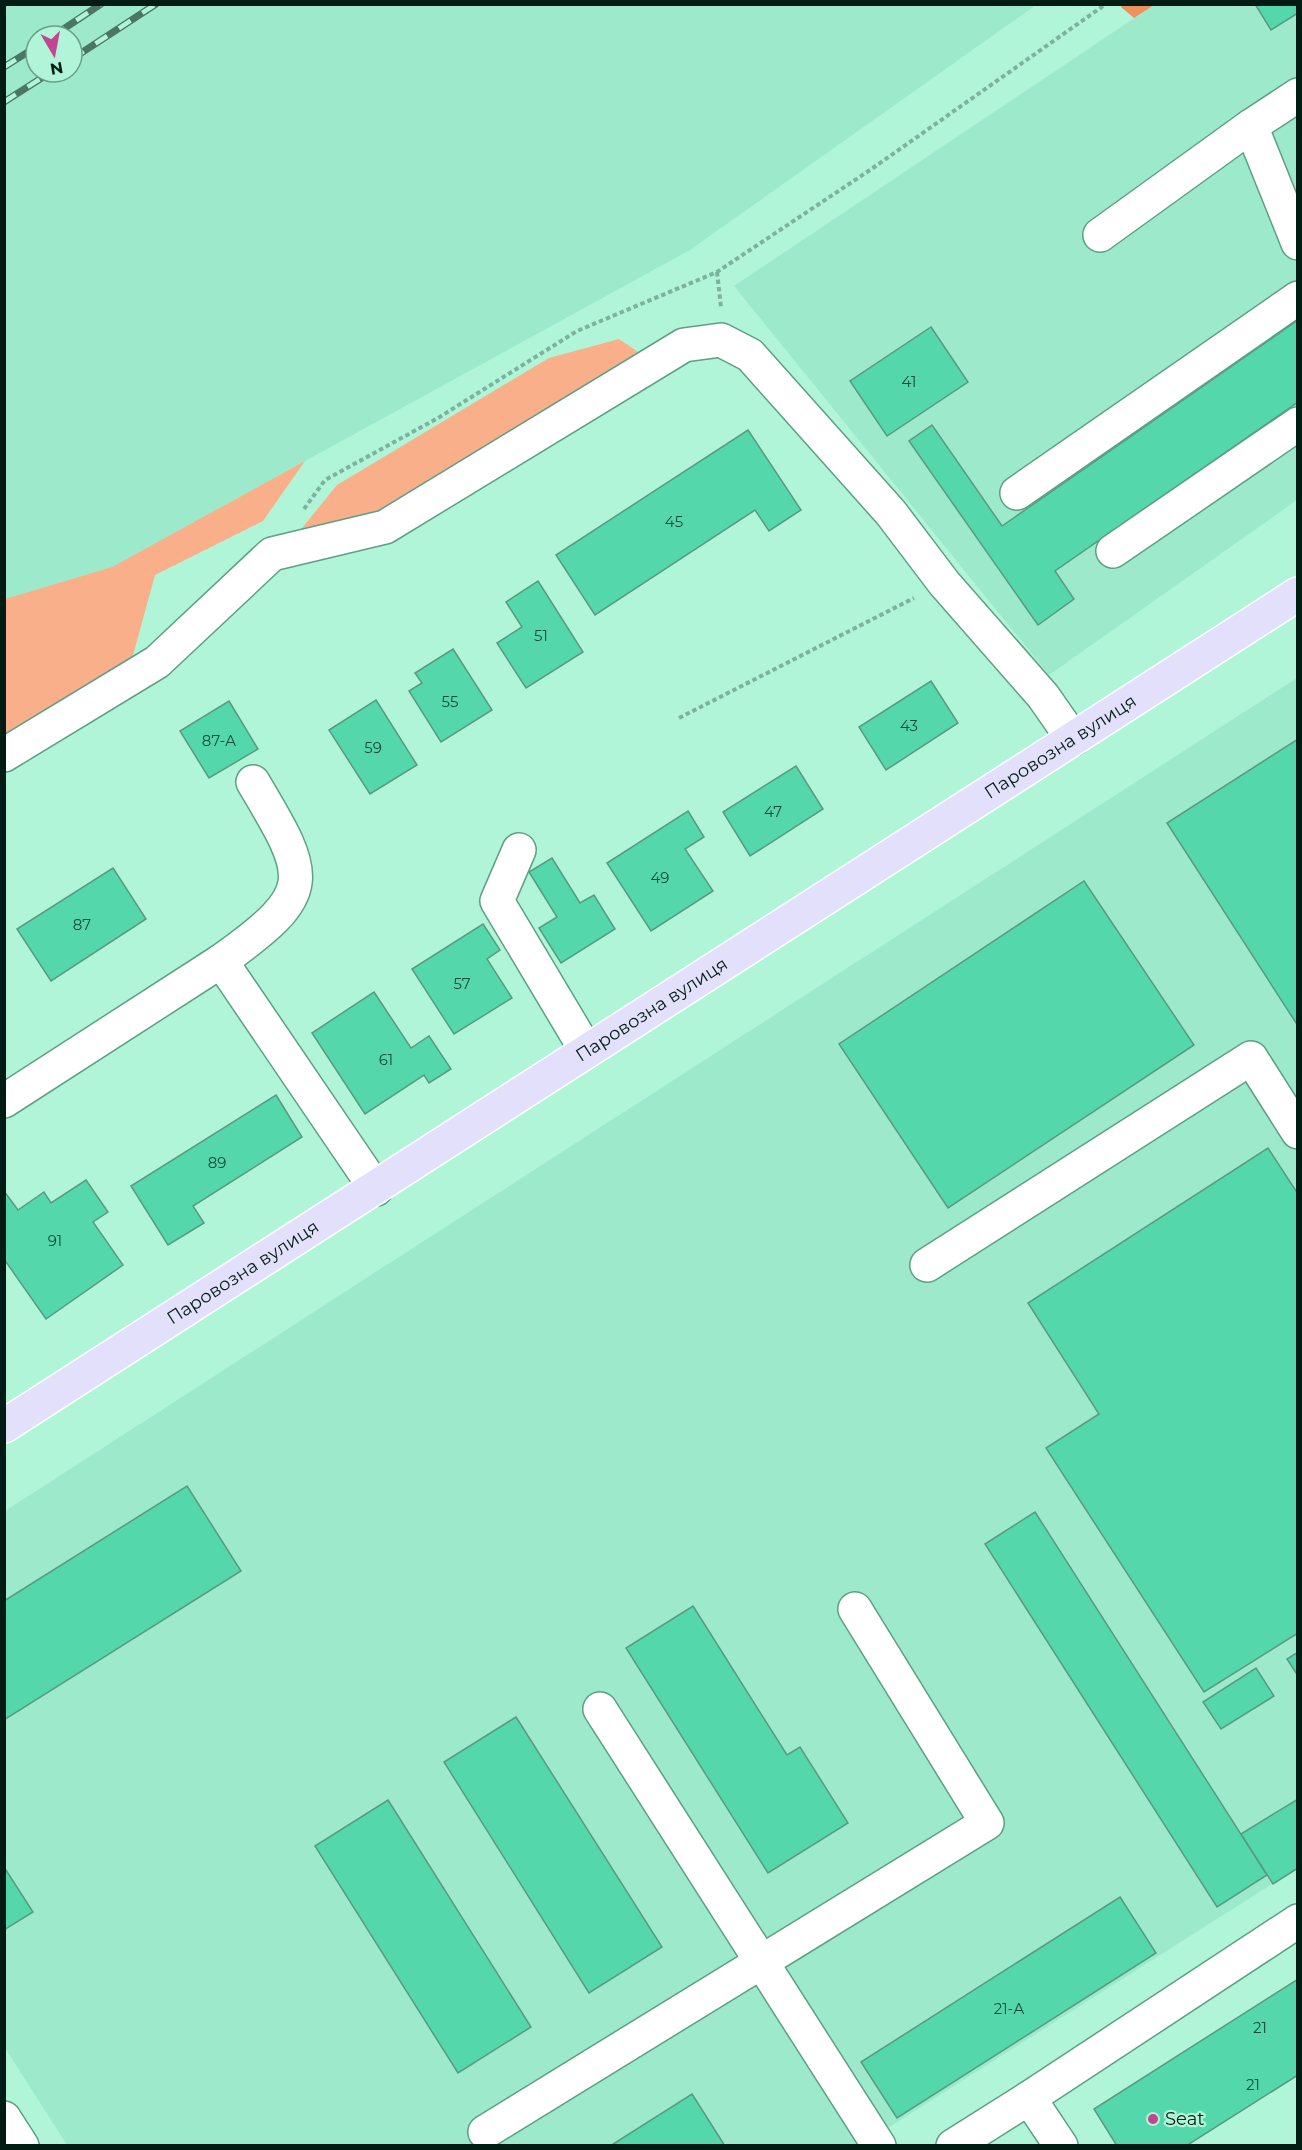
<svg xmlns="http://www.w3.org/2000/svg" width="1302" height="2150" viewBox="0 0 1302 2150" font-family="Montserrat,sans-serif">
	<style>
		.built { fill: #9de9cb; fill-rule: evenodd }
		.green { fill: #f8af8a }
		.forest { fill: #ee905f }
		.building { fill: #55d7ac; stroke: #599a82; stroke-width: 1.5 }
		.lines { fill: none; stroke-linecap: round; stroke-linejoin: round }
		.minor-casing { stroke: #5e9f86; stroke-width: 36 }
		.major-casing { stroke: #fff; stroke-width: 36 }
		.path { stroke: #7cb39d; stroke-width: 4; stroke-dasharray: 4.5 3; stroke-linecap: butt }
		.minor { stroke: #fff; stroke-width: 33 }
		.major { stroke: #e2e0fb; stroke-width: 33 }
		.rail-casing { stroke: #4b7665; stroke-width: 7 }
		.rail { stroke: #b1f5d9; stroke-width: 4.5; stroke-dasharray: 14; stroke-linecap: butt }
		.poi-dot { fill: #c3448f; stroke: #b1f5d9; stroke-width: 2 }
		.labels { text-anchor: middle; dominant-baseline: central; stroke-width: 4.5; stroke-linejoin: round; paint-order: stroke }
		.number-label { font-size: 15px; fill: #174b39 }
		.street-label { font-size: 18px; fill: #021c13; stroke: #b1f5d9 }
		.poi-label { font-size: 18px; fill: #021c13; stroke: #b1f5d9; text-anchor: start }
	</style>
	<rect width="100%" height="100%" fill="#b1f5d9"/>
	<g class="built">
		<path d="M5,5h1031l-346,245 -578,317 -107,32zM36,36h36v36h-36z"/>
		<path d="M1154,5h143v495l-248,175 -315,-389z"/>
		<path d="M1297,678v1190l-436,277h-794l-62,-97v-537z"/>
	</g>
	<g class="green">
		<path d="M619,339l22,15 -253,157 -90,22 39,-48 212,-127z"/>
		<path d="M305,461l-42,60 -108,54 -26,95 -124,75v-146l107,-32z"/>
	</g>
	<path class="forest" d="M1122,5v-1l32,1 -20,13 -13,-11z"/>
	<g class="building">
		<path d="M1255,4h43v9l-27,17z"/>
		<path d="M1298,320v82l-243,169 19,28 -36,26 -129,-184 23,-16 70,101z"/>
		<path d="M931,327l37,55 -81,54 -37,-55z"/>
		<path d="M748,430l53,80 -32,21 -14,-21 -160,105 -39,-60z"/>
		<path d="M538,581l45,71 -57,36 -29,-45 25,-16 -16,-25z"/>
		<path d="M453,649l39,61 -51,32 -32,-51 13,-8 -7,-10z"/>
		<path d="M931,681l27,42 -72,47 -27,-43z"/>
		<path d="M376,700l41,65 -47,29 -41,-64z"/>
		<path d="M229,701l29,48 -49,29 -29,-47z"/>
		<path d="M1298,739v287l-131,-203z"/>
		<path d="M796,766l27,43 -73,47 -27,-44z"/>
		<path d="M688,811l16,26 -19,12 28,42 -62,40 -44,-68z"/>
		<path d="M552,858l28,45 14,-8 21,34 -54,34 -22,-35 18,-11 -28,-45z"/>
		<path d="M113,868l33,51 -95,62 -34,-52z"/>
		<path d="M1084,881l110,164 -246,163 -109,-164z"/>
		<path d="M483,924l17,26 -13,9 25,39 -58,36 -42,-65z"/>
		<path d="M374,992l37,56 18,-12 22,33 -22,14 -5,-8 -59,39 -53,-81z"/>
		<path d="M276,1095l26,42 -109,69 11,17 -36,22 -37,-59z"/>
		<path d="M1268,1148l30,46v439l-94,59 -158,-244 53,-34 -71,-111z"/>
		<path d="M86,1180l22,32 -15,10 30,43 -77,54 -42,-60v-68l14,19 26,-18 7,11z"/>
		<path d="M187,1486l54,85 -237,149v-119z"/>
		<path d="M1035,1512l232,363 -50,32 -232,-363z"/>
		<path d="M693,1606l94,149 13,-8 48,76 -80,50 -142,-225z"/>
		<path d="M1298,1652v24l-11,-17z"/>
		<path d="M1256,1668l18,28 -53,33 -18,-27z"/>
		<path d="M516,1717l146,230 -73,46 -145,-231z"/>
		<path d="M1298,1799v69l-25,16 -32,-50z"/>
		<path d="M388,1800l143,227 -73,46 -143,-227z"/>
		<path d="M4,1867l29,45 -29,18z"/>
		<path d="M1120,1897l36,56 -259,165 -36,-56z"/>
		<path d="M1298,1979v96l-112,71h-69l-23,-37z"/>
		<path d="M692,2094l33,52h-115z"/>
	</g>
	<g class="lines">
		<defs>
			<g id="minor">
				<path d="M1298,95l-47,31 47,117"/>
				<path d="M1100,235l151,-109"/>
				<path d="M1017,493l281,-195"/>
				<path d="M1113,551l185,-127"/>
				<path d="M4,755l153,-93 115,-108 113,-27 299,-182 37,-5 29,15 141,158 53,70 99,113 30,43"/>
				<path d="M519,850l-22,51 89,149"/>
				<path d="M221,961c97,-69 90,-82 32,-179"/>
				<path d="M4,1101l217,-140 155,228"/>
				<path d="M927,1265l324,-207 47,74"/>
				<path d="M600,1709l279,437"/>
				<path d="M1029,2098l269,-177"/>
				<path d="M4,2118l18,28"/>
				<path d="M485,2132l502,-309 -132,-214"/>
				<path d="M953,2146l76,-48 32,48"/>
			</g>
			<g id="major">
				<path id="s1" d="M4,1426l1294,-832"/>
			</g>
		</defs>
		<use href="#minor" class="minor-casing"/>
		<use href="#major" class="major-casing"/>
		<g class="path">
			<path d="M717,272l4,35"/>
			<path d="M304,509l21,-29 113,-62 139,-87 140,-59 156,-104 233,-164"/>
			<path d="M679,718l235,-120"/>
		</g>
		<use href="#minor" class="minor"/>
		<use href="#major" class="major"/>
		<defs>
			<g id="rail">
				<path d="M53,36l48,-32"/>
				<path d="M72,59l84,-55"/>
				<path d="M4,67l32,-20"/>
				<path d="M4,102l47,-30"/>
			</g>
		</defs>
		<use href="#rail" class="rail-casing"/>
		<use href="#rail" class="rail"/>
	</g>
	<circle class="poi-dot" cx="1153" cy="2119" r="6"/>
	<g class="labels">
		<g class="number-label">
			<text x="909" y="381">41</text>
			<text x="674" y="521">45</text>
			<text x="541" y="635">51</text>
			<text x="450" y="701">55</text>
			<text x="909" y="725">43</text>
			<text x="219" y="740">87-А</text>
			<text x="373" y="747">59</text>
			<text x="773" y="811">47</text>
			<text x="660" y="877">49</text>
			<text x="82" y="924">87</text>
			<text x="462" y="983">57</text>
			<text x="386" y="1059">61</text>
			<text x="217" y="1162">89</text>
			<text x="55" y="1240">91</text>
			<text x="1009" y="2008">21-А</text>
			<text x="1260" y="2027">21</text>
			<text x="1253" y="2084">21</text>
		</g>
		<g class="street-label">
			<text stroke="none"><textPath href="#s1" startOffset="1256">Паровозна вулиця</textPath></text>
			<text stroke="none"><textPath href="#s1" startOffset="770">Паровозна вулиця</textPath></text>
			<text stroke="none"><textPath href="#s1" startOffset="284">Паровозна вулиця</textPath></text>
		</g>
		<g class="poi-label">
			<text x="1165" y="2119">Seat</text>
		</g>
	</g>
	<rect width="1302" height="2150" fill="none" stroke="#021c13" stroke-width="12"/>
	<g transform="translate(54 54) rotate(170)"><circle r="28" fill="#b1f5d9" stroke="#6b9e8a" stroke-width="1.5"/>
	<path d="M0-4.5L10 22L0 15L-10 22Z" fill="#c3448f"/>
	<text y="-9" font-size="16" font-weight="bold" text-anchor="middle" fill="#021c13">N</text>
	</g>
</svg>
